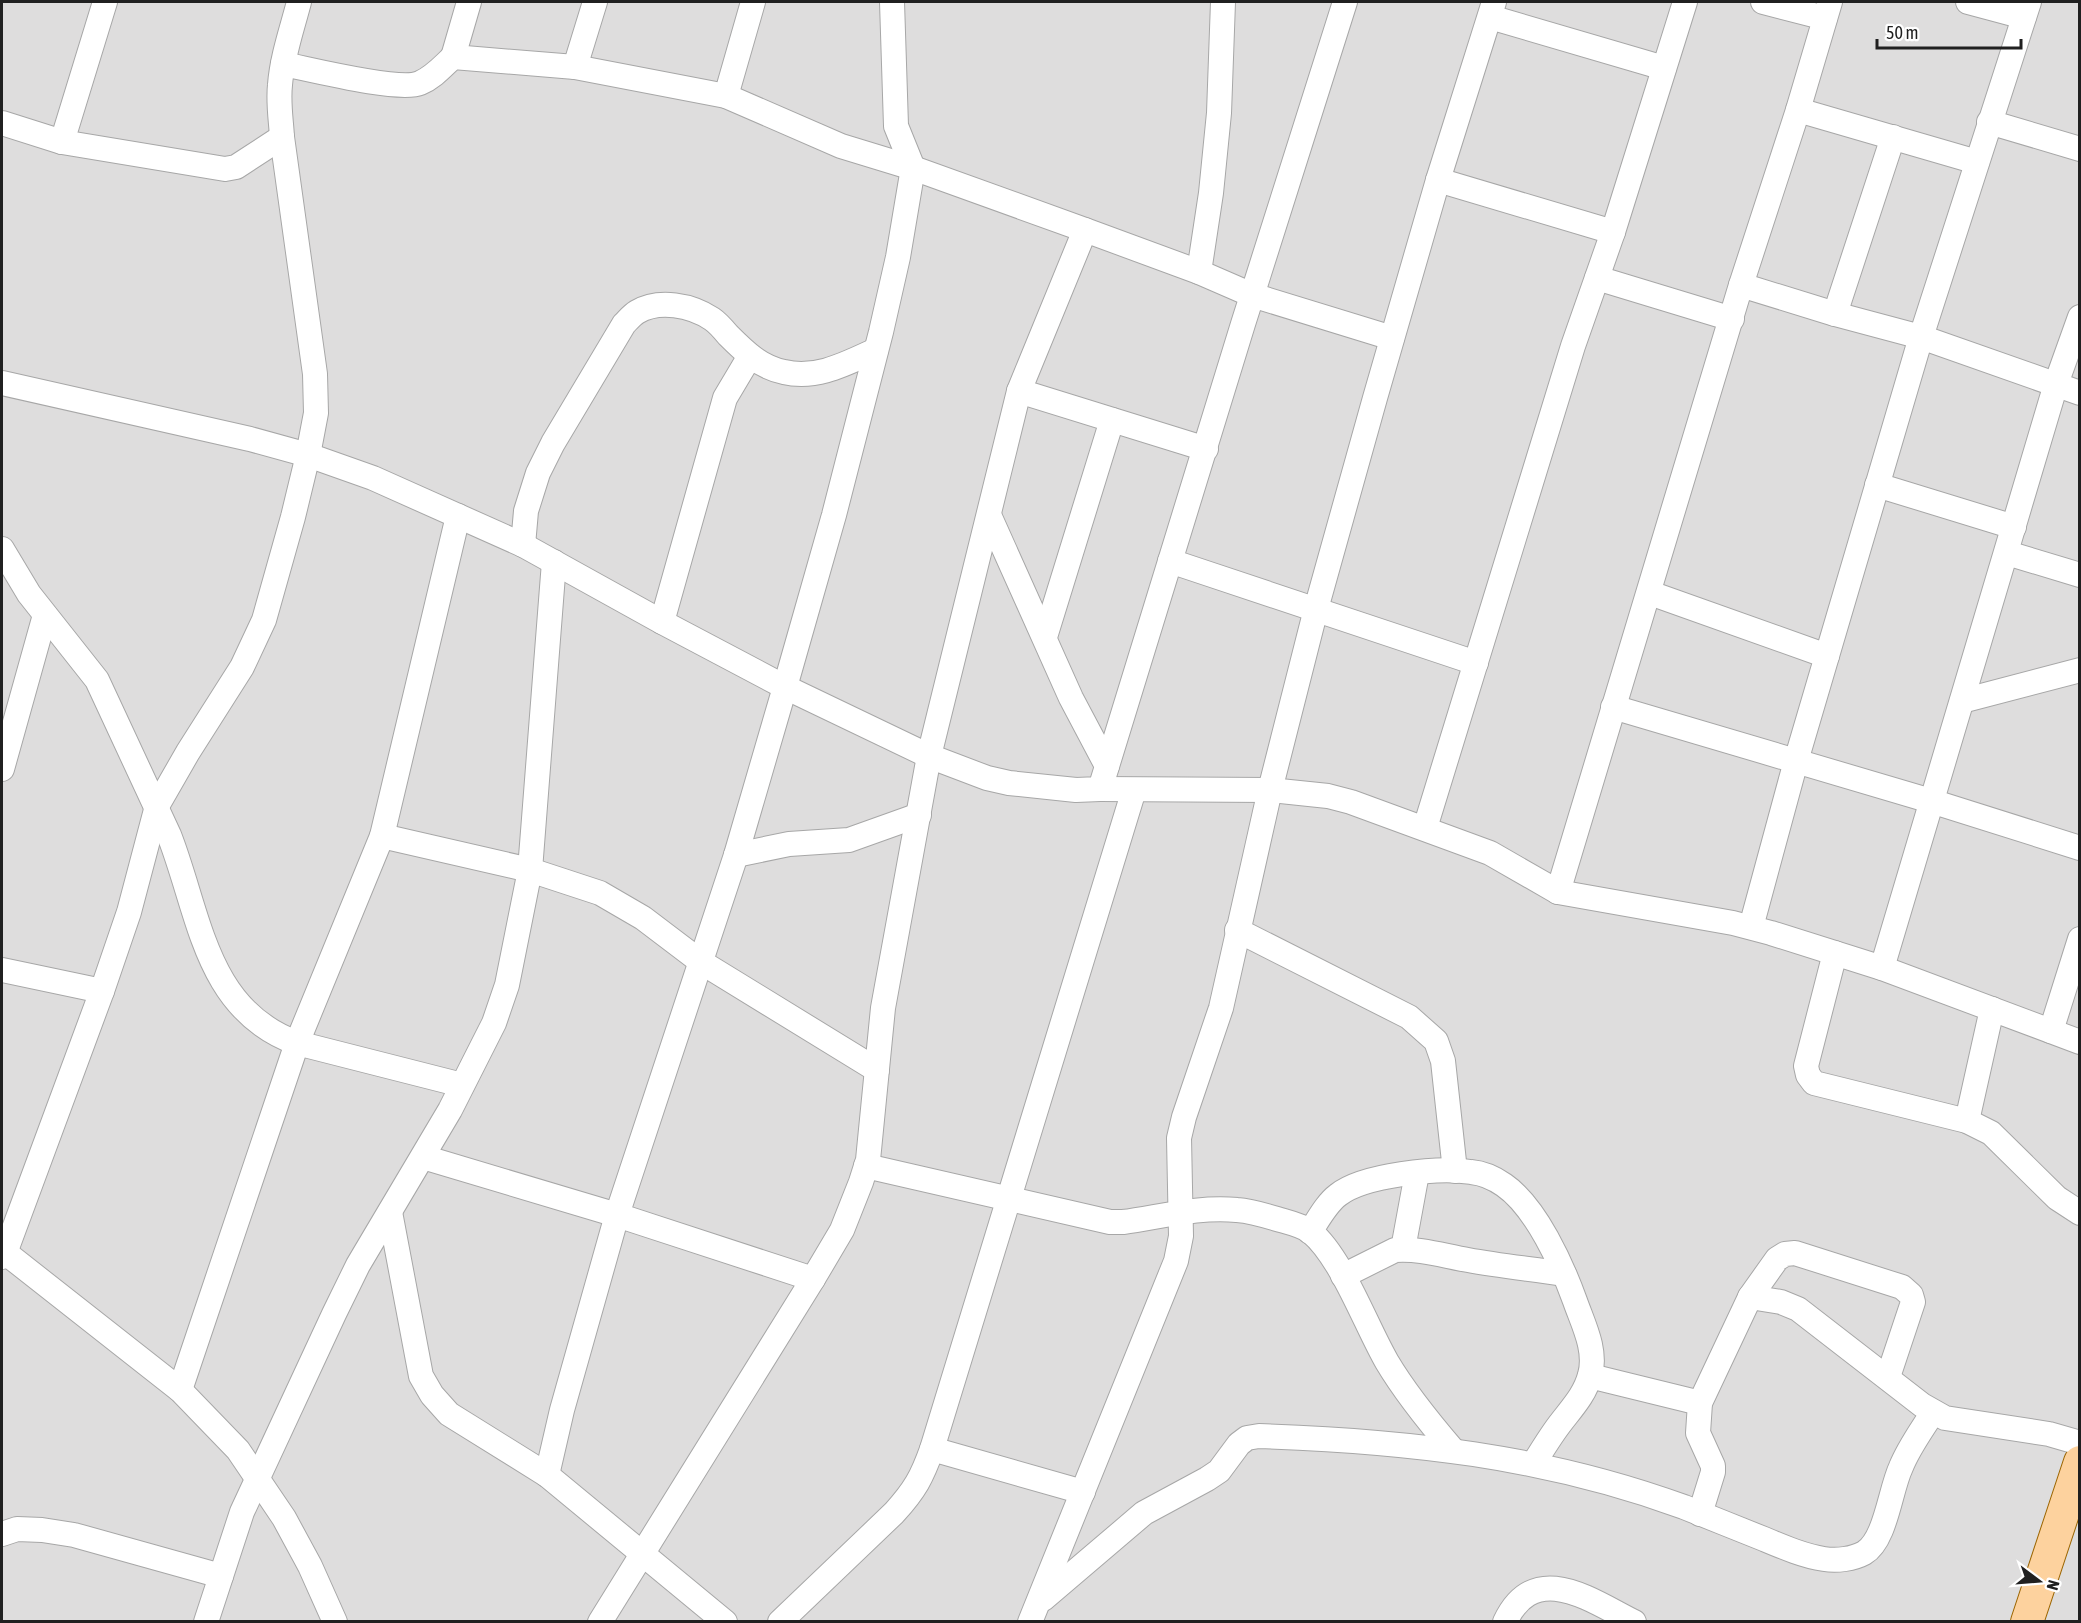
<svg xmlns="http://www.w3.org/2000/svg" width="2081" height="1623" viewBox="0 0 2081 1623" font-family="'Asap Condensed',sans-serif">
	<style>
		.residential { fill: #dedddd }
		.lines { fill: none; stroke-linecap: round; stroke-linejoin: round }
		.minor-casing { stroke: #a7a7a7; stroke-width: 26 }
		.major-casing { stroke: #9b6500; stroke-width: 34 }
		.minor { stroke: #fff; stroke-width: 24 }
		.major { stroke: #fdd29e; stroke-width: 32 }
	</style>
	<rect width="100%" height="100%" fill="#f0ede6"/>
	<path class="residential" d="M2,2h2077v1619l-2077,1z"/>
	<g class="lines">
		<defs>
			<g id="minor">
				<path d="M1763,2l62,16"/>
				<path d="M1968,2l56,15"/>
				<path d="M1490,17l174,51"/>
				<path d="M453,57l16,-55"/>
				<path d="M283,64c26,5 116,28 137,19 14,-6 23,-17 33,-26l122,10 151,29 115,50 72,22 172,62 114,42 53,23 140,43"/>
				<path d="M575,67l20,-65"/>
				<path d="M726,96l27,-94"/>
				<path d="M1798,110l179,52"/>
				<path d="M1989,122l91,27"/>
				<path d="M2,123l60,19 163,27 11,-2 46,-30"/>
				<path d="M62,142l43,-140"/>
				<path d="M1438,180l175,52"/>
				<path d="M1199,272l12,-79 8,-80 4,-111"/>
				<path d="M1597,278l135,41"/>
				<path d="M1741,285l94,29 86,23 159,56"/>
				<path d="M1835,314l58,-177"/>
				<path d="M2,383l248,56 58,16 65,23 150,67 139,77 123,65 144,69 58,22 22,5 67,7 24,-1 143,-465 102,-322"/>
				<path d="M1019,391l187,58"/>
				<path d="M1877,485l137,42"/>
				<path d="M989,515l82,183 36,68"/>
				<path d="M523,545l3,-34 12,-38 15,-30 71,-119c4,-4 8,-9 13,-12 22,-13 54,-7 75,7 6,4 11,10 16,16 17,17 32,32 56,37 33,8 63,-9 92,-22"/>
				<path d="M2,549l27,45 68,86 72,155c31,79 36,175 128,208l165,42"/>
				<path d="M2007,553l73,22"/>
				<path d="M1170,561l306,102"/>
				<path d="M1650,593l177,63"/>
				<path d="M662,622l63,-224 25,-42"/>
				<path d="M1045,637l67,-217"/>
				<path d="M1962,701l118,-31"/>
				<path d="M1613,707l318,94 149,47"/>
				<path d="M2,769l43,-154"/>
				<path d="M1100,789l170,1 58,6 23,6 139,51 68,39 175,31 38,10 111,35 198,74"/>
				<path d="M1425,828l148,-482 40,-114 72,-230"/>
				<path d="M382,836l148,34 70,23 43,25 58,44 176,108"/>
				<path d="M736,855l53,-11 60,-4 70,-25"/>
				<path d="M1558,892l183,-607 57,-175 32,-108"/>
				<path d="M1751,927l45,-166 125,-424 108,-335"/>
				<path d="M1237,930l172,87 27,24 7,20 12,110"/>
				<path d="M1835,953l-29,113 2,9 6,8 153,38 24,12 66,65 23,15"/>
				<path d="M1882,968l174,-584 24,-67"/>
				<path d="M2,970l100,21"/>
				<path d="M2051,1031l29,-92"/>
				<path d="M1967,1121l25,-112"/>
				<path d="M423,1157l194,58 196,64"/>
				<path d="M866,1166l244,56h13c37,-5 77,-16 114,-12 13,1 27,5 40,9 10,3 25,6 34,13 31,26 55,94 76,130 19,32 42,60 66,88"/>
				<path d="M390,1212l31,164 11,19 17,19 98,61 178,147"/>
				<path d="M1310,1232c8,-12 16,-28 28,-37 25,-20 100,-28 133,-23 11,1 23,6 33,13 32,22 58,80 71,116 8,23 22,49 15,74 -5,20 -19,34 -31,50 -9,12 -17,25 -25,38"/>
				<path d="M1403,1249l14,-76"/>
				<path d="M2,1250l178,140 58,60 46,68 26,48 25,56"/>
				<path d="M2,1257l3,-4 97,-262 27,-79 28,-106 31,-54 54,-85 22,-47 29,-103 15,-62 8,-42 -1,-39 -33,-237c-1,-17 -4,-35 -2,-52 2,-28 12,-56 19,-83"/>
				<path d="M1343,1276l52,-26c25,-2 49,6 73,10 32,6 64,9 96,14"/>
				<path d="M1750,1297l31,5 17,7 124,96 23,13 104,16 31,9"/>
				<path d="M1590,1376l110,27"/>
				<path d="M180,1390l117,-347 85,-207 76,-320"/>
				<path d="M932,1449l151,43"/>
				<path d="M547,1475l15,-65 55,-195 119,-360 49,-168 49,-172 47,-183 17,-75 15,-89 -17,-42 -4,-124"/>
				<path d="M1700,1514l13,-42v-6l-15,-33 2,-30 50,-106 27,-38 8,-5 10,-1 107,34 9,8 2,7 -25,75"/>
				<path d="M2,1534l15,-5 25,1 32,5 147,41"/>
				<path d="M1043,1599l101,-86 63,-34 12,-8 20,-27 8,-6 12,-2c148,5 285,20 425,71 27,11 53,21 80,32 19,8 40,17 60,20 13,2 29,0 40,-6 22,-13 26,-63 37,-86 8,-20 21,-37 32,-55"/>
				<path d="M206,1622l36,-110 92,-198 24,-49 92,-155 44,-87 13,-38 23,-115 24,-308"/>
				<path d="M600,1622l213,-343 29,-49 19,-48 7,-22 15,-152 46,-252 90,-365 66,-161"/>
				<path d="M780,1622l114,-109c21,-23 28,-36 38,-64l202,-659"/>
				<path d="M1030,1622l146,-361 5,-25 -2,-98 5,-21 37,-109 49,-218 46,-181 59,-211 63,-218 56,-178"/>
				<path d="M1505,1622c30,-63 85,-22 129,0"/>
			</g>
			<path id="major" d="M2027,1622l53,-160"/>
		</defs>
		<use href="#minor" class="minor-casing"/>
		<use href="#major" class="major-casing"/>
		<use href="#minor" class="minor"/>
		<use href="#major" class="major"/>
	</g>
	<rect width="2081" height="1623" fill="none" stroke="#202020" stroke-width="6"/>
	<g transform="translate(2039 1581) rotate(106)" stroke="#ffffff" stroke-width="4.5" paint-order="stroke">
	<path d="M0-4.5L10 22L0 15L-10 22Z" fill="#202020"/>
	<text y="-9" font-size="16" font-weight="bold" text-anchor="middle" fill="#202020">N</text>
	</g>
	<path d="M1877 39v9h144v-9" fill="none" stroke="#202020" stroke-width="3"/>
	<text x="1886" y="39" font-size="18" fill="#202020" stroke="#ffffff" stroke-width="4.5" paint-order="stroke">50 m</text>
</svg>
